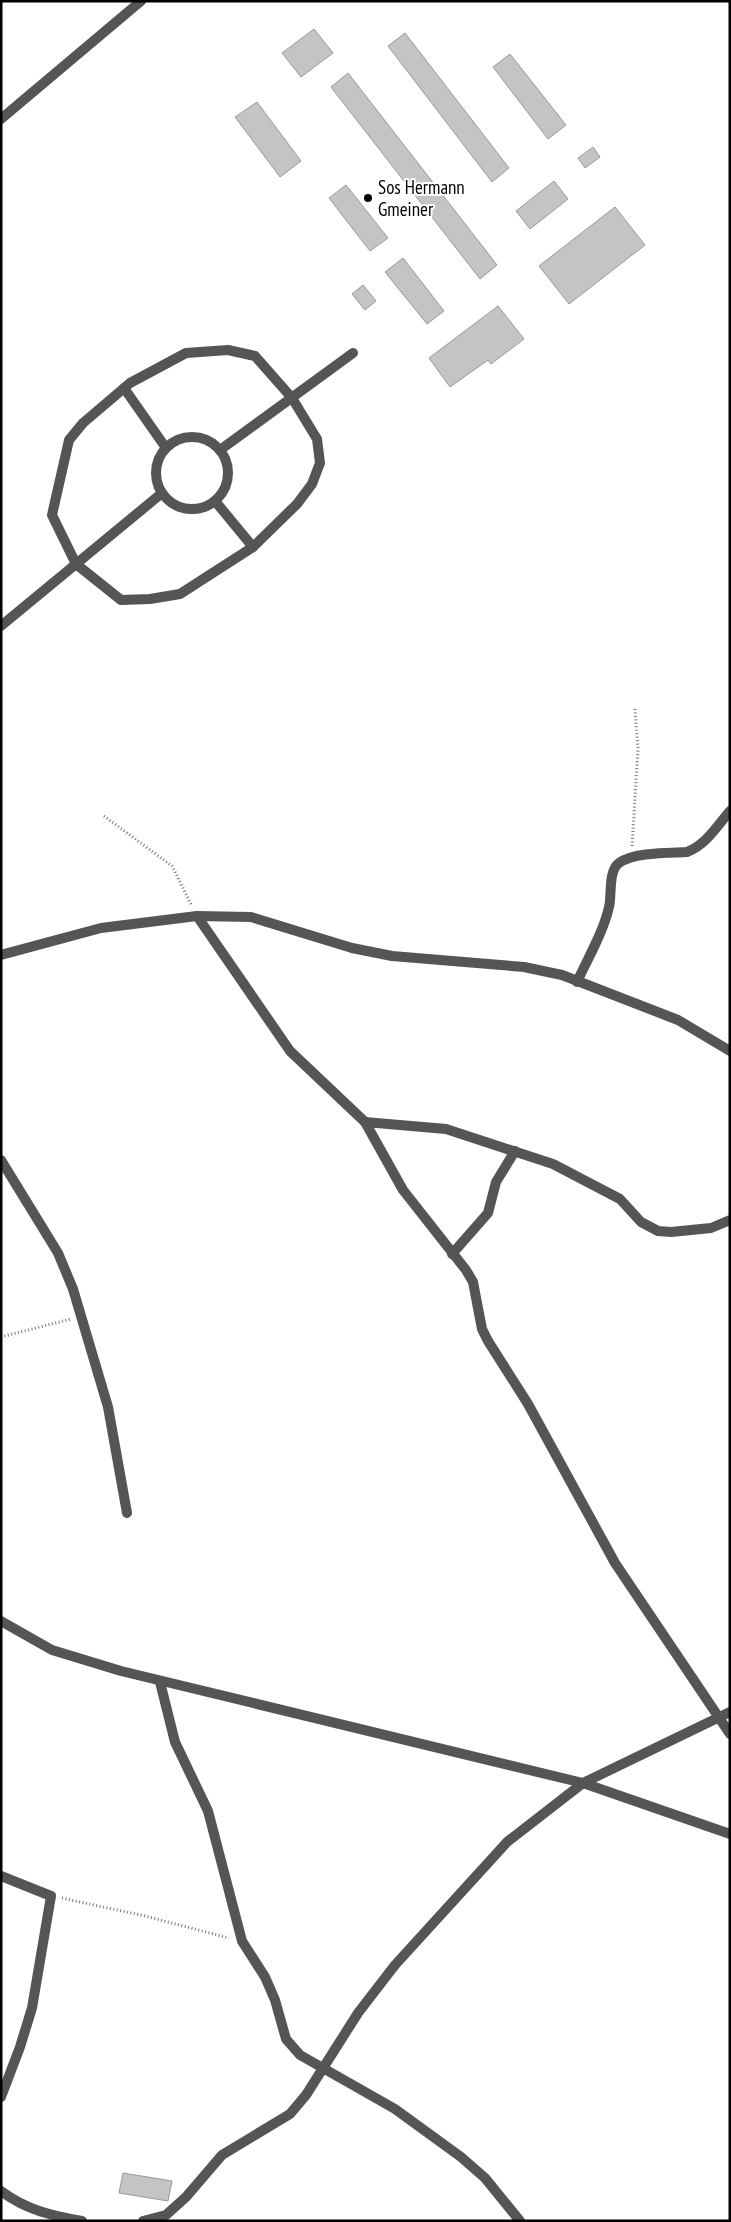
<svg xmlns="http://www.w3.org/2000/svg" width="731" height="2222" viewBox="0 0 731 2222" font-family="'PT Sans Narrow',sans-serif">
	<style>
		.building { fill: #c4c4c4; stroke: #999 }
		.lines { fill: none; stroke-linecap: round; stroke-linejoin: round }
		.path { stroke: #777; stroke-width: 3; stroke-dasharray: 1 2.5; stroke-linecap: butt }
		.minor { stroke: #555; stroke-width: 10 }
		.poi-dot { fill: #000; stroke: #fff; stroke-width: 2 }
		.labels { text-anchor: middle; dominant-baseline: central; stroke-width: 4; stroke-linejoin: round; paint-order: stroke }
		.poi-label { font-size: 19px; fill: #000; stroke: #fff; text-anchor: start }
	</style>
	<rect width="100%" height="100%" fill="#fff"/>
	<g class="building">
		<path d="M314,29l19,24 -32,24 -19,-24z"/>
		<path d="M405,33l104,135 -17,14 -104,-136z"/>
		<path d="M510,54l56,71 -18,14 -55,-72z"/>
		<path d="M348,73l149,192 -17,14 -149,-192z"/>
		<path d="M257,102l44,59 -21,16 -45,-60z"/>
		<path d="M593,147l7,10 -15,11 -7,-10z"/>
		<path d="M554,181l14,18 -38,30 -14,-18z"/>
		<path d="M346,185l42,53 -18,13 -41,-53z"/>
		<path d="M615,207l30,38 -76,59 -30,-38z"/>
		<path d="M403,258l41,53 -17,13 -42,-52z"/>
		<path d="M363,285l13,16 -11,9 -13,-16z"/>
		<path d="M498,306l26,33 -33,25 -3,-4 -38,27 -21,-29z"/>
		<path d="M123,2173l49,8 -4,20 -49,-8z"/>
	</g>
	<g class="lines">
		<g class="path">
			<path d="M104,816l68,50 20,40"/>
			<path d="M632,846l6,-97 -3,-40"/>
			<path d="M1,1337l70,-18"/>
			<path d="M62,1898l83,18 84,22"/>
		</g>
		<g class="minor">
			<path d="M1,119l140,-118"/>
			<path d="M228,350l27,6 37,42 25,41 3,24 -8,21 -15,20 -44,43 -73,47 -30,5 -29,1 -45,-36 -24,-49 17,-75 14,-17 47,-40 56,-30z"/>
			<path d="M124,388l42,60"/>
			<circle cx="192" cy="473" r="36"/>
			<path d="M220,450l133,-97"/>
			<path d="M215,501l38,46"/>
			<path d="M1,626l161,-133"/>
			<path d="M197,916l93,135 75,71 38,68 63,80 7,12 9,47 6,12 40,63 87,159 115,171"/>
			<path d="M1,955l100,-27 96,-12 54,1 101,31 40,8 132,11 38,8 116,45 52,31"/>
			<path d="M577,982c11,-24 26,-49 32,-75 3,-12 -1,-36 10,-44 15,-11 50,-10 68,-11 19,-7 30,-26 43,-41"/>
			<path d="M365,1122l81,7 107,35 67,35 21,23 17,9 13,1 40,-4 19,-8"/>
			<path d="M1,1160l57,93 15,36 35,118 19,106"/>
			<path d="M452,1254l36,-41 8,-31 19,-31"/>
			<path d="M1,1621l51,29 69,21 462,112 147,51"/>
			<path d="M160,1682l15,60 33,69 34,130 23,36 10,23 11,39 14,16 95,54 66,48 24,21 35,43"/>
			<path d="M1,1876l50,20 -19,112 -12,39 -19,50"/>
			<path d="M1,2191c25,19 52,25 81,30"/>
			<path d="M143,2221l23,-6 20,-18 36,-42 68,-41 16,-19 52,-82 37,-48 112,-123 76,-59 147,-71"/>
		</g>
	</g>
	<circle class="poi-dot" cx="368" cy="198" r="5"/>
	<g class="labels">
		<g class="poi-label">
			<text x="378" y="187">Sos Hermann<tspan x="378" dy="22">Gmeiner</tspan></text>
		</g>
	</g>
	<rect width="731" height="2222" fill="none" stroke="#000000" stroke-width="5"/>
</svg>
